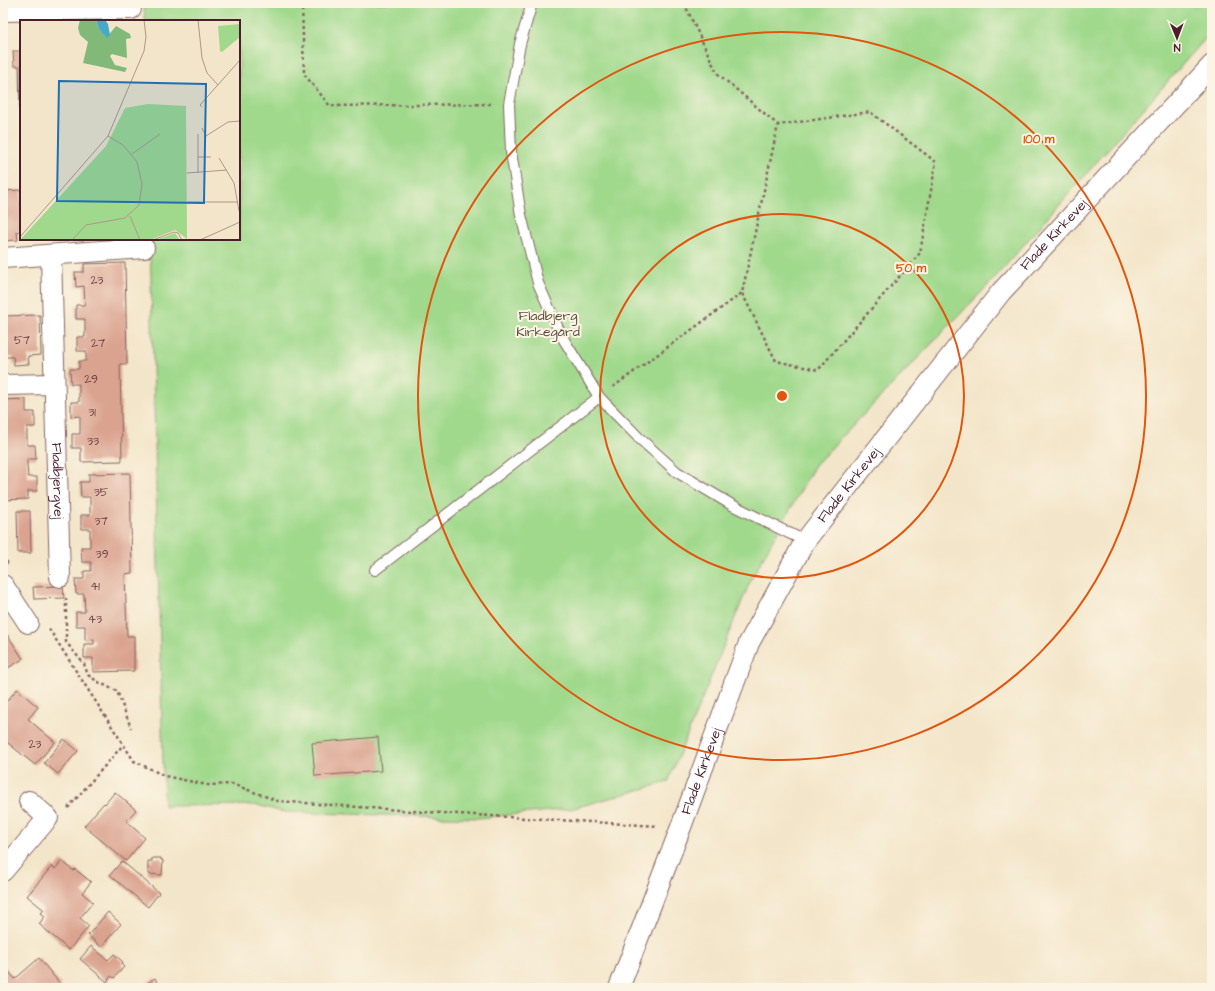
<svg xmlns="http://www.w3.org/2000/svg" width="1215" height="991" viewBox="0 0 1215 991" font-family="'Architects Daughter',sans-serif">
	<style>
		.green { fill: #a0d98c; stroke: #757c5c }
		.building { fill: #daa38f }
		.lines { fill: none; stroke-linecap: round; stroke-linejoin: round }
		.service-casing { stroke: #856462; stroke-width: 12 }
		.minor-casing { stroke: #856462; stroke-width: 22 }
		.path { stroke: #856462; stroke-width: 2.5; stroke-dasharray: 3 3; stroke-linecap: butt }
		.service { stroke: #fff; stroke-width: 10 }
		.minor { stroke: #fff; stroke-width: 20 }
		.ring { fill: none; stroke: #e0560e; stroke-width: 2 }
		.labels { text-anchor: middle; dominant-baseline: central; stroke-width: 4; stroke-linejoin: round; paint-order: stroke }
		.number-label { font-size: 12px; fill: #6e4044 }
		.street-label { font-size: 14px; fill: #4a1f2b; stroke: #fcf5e5 }
		.park-label { font-size: 14px; fill: #604e43; stroke: #fcf5e5 }
		.inset-road { fill: none; stroke: #af968a; stroke-width: 1 }
		.view { fill: #1f6fb2; fill-opacity: 0.15; stroke: #1f6fb2; stroke-width: 2 }
		.inset-edge { fill: none; stroke: #4a1f2b; stroke-width: 2 }
		.centre { fill: #e0560e; stroke: #fcf5e5; stroke-width: 2 }
		.ring-label { font-size: 12px; text-anchor: middle; font-weight: bold; fill: #e0560e; stroke: #fcf5e5; stroke-width: 4; stroke-linejoin: round; paint-order: stroke }
	</style>
	<rect width="100%" height="100%" fill="#fcf5e5"/>
	<filter id="ink" filterUnits="userSpaceOnUse"><feTurbulence type="fractalNoise" baseFrequency=".025" numOctaves="2"/><feDisplacementMap in="SourceGraphic" scale="8" xChannelSelector="R" yChannelSelector="G"/><feConvolveMatrix kernelMatrix="1 2 1 2 8 2 1 2 1" color-interpolation-filters="sRGB"/></filter>
	<filter id="wash" filterUnits="userSpaceOnUse"><feTurbulence type="fractalNoise" baseFrequency=".012" numOctaves="4" result="noise"/><feDisplacementMap in="SourceGraphic" scale="16" xChannelSelector="R" yChannelSelector="G"/><feGaussianBlur stdDeviation="0.9" result="paint"/><feColorMatrix in="noise" values="0 0 0 0 0 0 0 0 0 0 0 0 0 0 0 0 0 1.4 0 .05"/><feComposite in="paint" operator="in"/></filter>
	<g filter="url(#wash)">
		<rect width="100%" height="100%" fill="#f3e5c9"/>
		<path class="green" d="M144,3h1068v28l-220,250 -177,184 -64,114 -83,203 -98,27 -92,9 -195,-6 -26,-7 -93,1 -14,-567h89v-218h-94z"/>
		<g id="blocks">
			<g class="building">
				<path d="M13,51h8v65h-1l-1,-50h-5z"/>
				<path d="M21,190v41l-4,1 1,8 -15,1v-50z"/>
				<path d="M125,263l2,101h-7l2,97 -41,1v-14h-9v-14h8v-18l-9,1v-15h8v-18h-8l-1,-15h9v-8h7v-10h-9v-14h8v-18h-9v-14h9l-1,-19 -8,1 -1,-15h9v-8z"/>
				<path d="M40,315l1,40 -13,1 1,8 -15,1 -1,-8h-10v-41z"/>
				<path d="M26,399v13h9v15h-8v18h8l1,14h-9v6l1,12h9v14h-9v8l-25,1v-100z"/>
				<path d="M130,473l2,100 -7,1 1,30 1,32h7v35l-41,1v-14h-9v-14h10v-5l-9,1v-14h-9v-14h9l-1,-18h-8l-1,-15h9v-8h7v-9h-9l-1,-15h9v-18h-9v-14h9v-18h-9l-1,-15h9v-8z"/>
				<path d="M17,511h13l1,42h-13z"/>
				<path d="M63,586l1,12 -30,1 -1,-12z"/>
				<path d="M3,628l20,31 -20,12z"/>
				<path d="M17,689l21,18 -10,12 27,23 -20,23 -32,-26v-37l2,-3 2,2z"/>
				<path d="M378,737l3,34 -66,5 -3,-33z"/>
				<path d="M64,739l14,12 -20,23 -14,-11z"/>
				<path d="M115,792l21,18 -10,11 19,17 -19,23 -42,-35 20,-23 1,1z"/>
				<path d="M152,858h9v2h2l-1,15 -14,-1v-13h4z"/>
				<path d="M62,861l12,10 1,-2 16,13 -9,11 11,9 -13,16 9,8 -20,24 -30,-26 6,-8 -4,-3 3,-3 -17,-14 25,-30 3,3z"/>
				<path d="M122,861l37,32 -11,14 -38,-32z"/>
				<path d="M108,912l13,12 -20,23 -13,-12z"/>
				<path d="M91,946l17,14 6,-6 9,8 -2,2 3,3 -10,11 -3,-2 -4,6 -27,-23z"/>
				<path d="M39,958l22,27 -3,3h-55v-20l2,-1 10,12z"/>
				<path d="M155,978l5,10h-15l-2,-2z"/>
			</g>
		</g>
	</g>
	<g filter="url(#ink)">
		<use href="#blocks" fill-opacity="0" stroke="#856462" stroke-width="1"/>
		<g class="lines">
			<defs>
				<g id="service">
					<path d="M532,3l-12,41 -11,60 2,48 10,63 17,68 23,52 38,62 40,41 38,34 55,33 73,36"/>
					<path d="M375,570l224,-173"/>
				</g>
				<g id="minor">
					<path d="M3,11l128,-2"/>
					<path id="s1" d="M51,255l9,322"/>
					<path d="M3,258l141,-10"/>
					<path d="M3,385l51,-1"/>
					<path d="M3,585l25,38"/>
					<path d="M3,871l45,-53 -19,-17"/>
					<path id="s2" d="M619,988l62,-161 68,-184 56,-102 196,-249 211,-227"/>
				</g>
			</defs>
			<use href="#service" class="service-casing"/>
			<use href="#minor" class="minor-casing"/>
			<g class="path">
				<path d="M302,3l2,71 26,32 163,-2"/>
				<path d="M684,3l33,70 61,52 92,-13 66,50 -16,91 -102,117 -42,-9 -34,-68 36,-168"/>
				<path d="M613,387l129,-94"/>
				<path d="M3,556l5,8"/>
				<path d="M66,598v44l18,22 4,11 12,8 17,8 14,37"/>
				<path d="M49,629l85,132 31,15 42,9 25,-1 46,17 147,11 233,14"/>
				<path d="M68,808l55,-63"/>
			</g>
			<use href="#service" class="service"/>
			<use href="#minor" class="minor"/>
		</g>
	</g>
	<g class="ring">
		<circle cx="782" cy="396" r="182"/>
		<circle cx="782" cy="396" r="364"/>
	</g>
	<g class="labels">
		<g class="number-label">
			<text x="97" y="280">23</text>
			<text x="22" y="340">57</text>
			<text x="98" y="343">27</text>
			<text x="91" y="379">29</text>
			<text x="92" y="412">31</text>
			<text x="93" y="441">33</text>
			<text x="101" y="492">35</text>
			<text x="101" y="521">37</text>
			<text x="102" y="554">39</text>
			<text x="95" y="586">41</text>
			<text x="95" y="619">43</text>
			<text x="35" y="744">23</text>
		</g>
		<g class="street-label">
			<text stroke="none"><textPath href="#s2" startOffset="880">Flade Kirkevej</textPath></text>
			<text stroke="none"><textPath href="#s1" startOffset="226">Fladbjergvej</textPath></text>
			<text stroke="none"><textPath href="#s2" startOffset="556">Flade Kirkevej</textPath></text>
			<text stroke="none"><textPath href="#s2" startOffset="232">Flade Kirkevej</textPath></text>
		</g>
		<g class="park-label">
			<text x="548" y="316">Fladbjerg<tspan x="548" dy="16">Kirkegård</tspan></text>
		</g>
	</g>
	<g transform="translate(20 20)">
		<rect width="220" height="220" fill="#f3e5c9"/>
		<path d="M220,4v13l-18,15 -2,-1 -2,-25zM128,84l38,2 1,133 -12,-9 -25,10h-130l86,-94 19,-38zM155,213l5,7h-24z" fill="#a0d98c"/>
		<path d="M60,0h16l3,9 8,8 9,-11 14,8 1,4 -5,1 1,19 -15,-4 -2,2 5,9 12,3 -2,4 -42,-9 5,-21 -8,-7 -2,-7z" fill="#80b978"/>
		<path d="M76,0h9l3,4 2,11 -3,3 -8,-9z" fill="#48a8c7"/>
		<path class="inset-road" d="M178,0l4,38 5,15 11,12M182,87l-2,-2 40,-45M182,108l4,8 22,-14 12,-1M178,114v39M112,134l28,-20M178,137h13M199,138l15,25 5,28M167,153l40,-3M168,182h50M110,196l10,24M0,217l88,-101 36,-85 2,-14 -2,-17M52,220l14,-15 39,-7 14,-13 3,-21 -5,-22 -14,-17 -15,-9M133,220l21,-8 4,1 4,7M180,220l40,-18"/>
		<path class="view" d="M39,61l147,3 -2,119 -147,-2z"/>
		<rect width="220" height="220" class="inset-edge"/>
	</g>
	<circle cx="782" cy="396" r="6" class="centre"/>
	<g class="ring-label">
		<text x="1039" y="143">100 m</text>
		<text x="911" y="272">50 m</text>
	</g>
	<rect width="1215" height="991" fill="none" stroke="#fcf5e5" stroke-width="16"/>
	<g transform="translate(1177 38) rotate(179)" stroke="#fcf5e5" stroke-width="3" paint-order="stroke">
	<path d="M0-3L7 15L0 10L-7 15Z" fill="#4a1f2b"/>
	<text y="-6" font-size="11" font-weight="bold" text-anchor="middle" fill="#4a1f2b">N</text>
	</g>
</svg>
